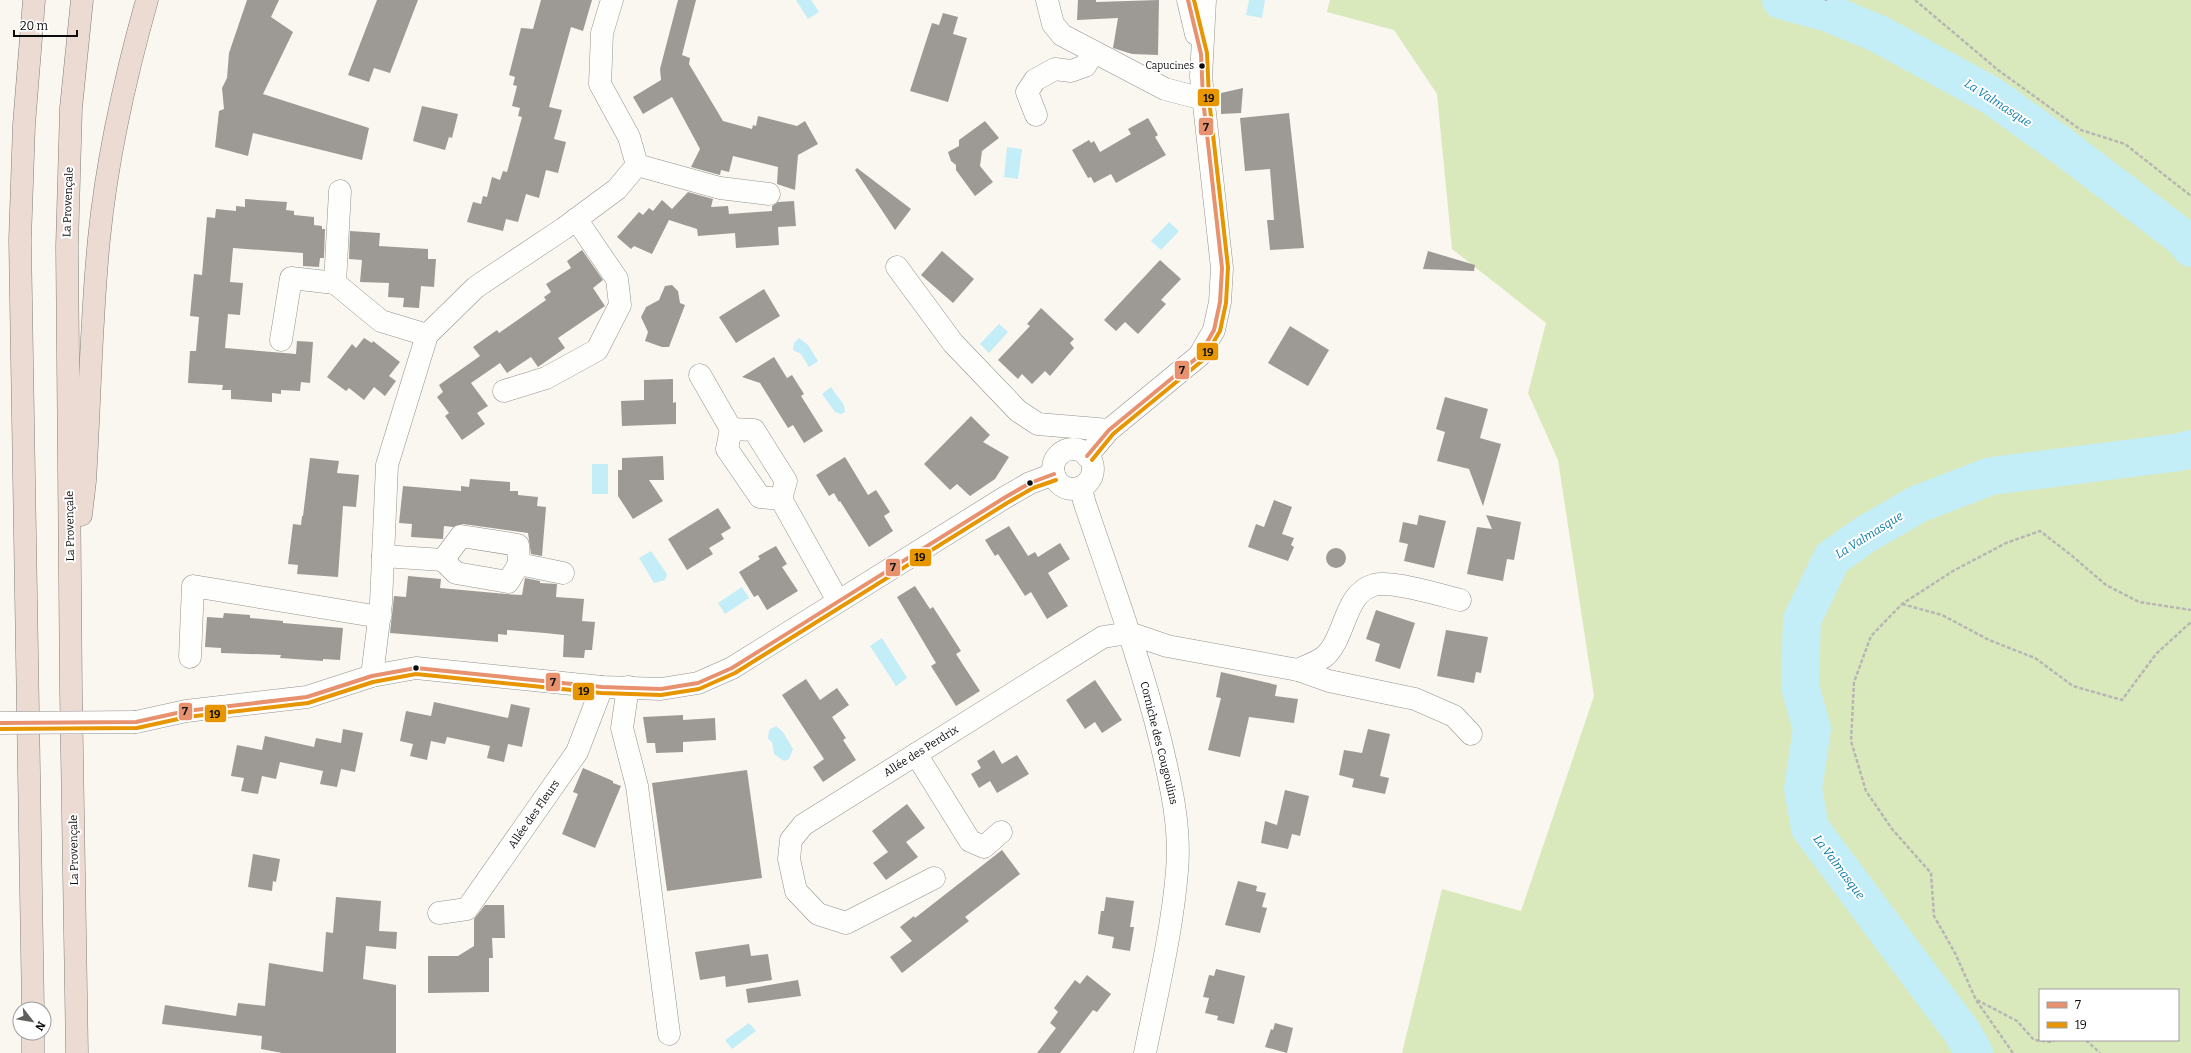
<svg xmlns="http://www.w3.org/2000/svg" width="2191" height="1053" viewBox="0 0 2191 1053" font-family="Bitter,serif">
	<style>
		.forest { fill: #dae9bc; fill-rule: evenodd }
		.water { fill: #c3edf7 }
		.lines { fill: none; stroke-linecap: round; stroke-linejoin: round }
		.river { stroke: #c3edf7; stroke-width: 38 }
		.building { fill: #9d9a96 }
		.minor-casing { stroke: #93928f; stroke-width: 23 }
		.highway-casing { stroke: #807f7c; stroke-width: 23 }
		.path { stroke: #b7b6b5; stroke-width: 2.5; stroke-dasharray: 4 2; stroke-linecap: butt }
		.minor { stroke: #fefefd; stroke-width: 22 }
		.highway { stroke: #ebdbd3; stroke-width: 22 }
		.minor-bridge-casing { stroke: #93928f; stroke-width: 23; stroke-linecap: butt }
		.minor-bridge { stroke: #fefefd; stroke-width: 22 }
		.bus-1-casing { stroke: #fff; stroke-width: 7 }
		.bus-2-casing { stroke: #fff; stroke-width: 7 }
		.bus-1 { stroke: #e7916f; stroke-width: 4 }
		.bus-2 { stroke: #e79601; stroke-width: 4 }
		.bus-dot { fill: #0c0c0c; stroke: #fff; stroke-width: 1.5 }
		.labels { text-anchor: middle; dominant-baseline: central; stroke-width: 4; stroke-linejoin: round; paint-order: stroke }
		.bus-label { font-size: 10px; fill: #0c0c0c; stroke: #fff; text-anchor: end }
		.street-label { font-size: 11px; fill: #0c0c0c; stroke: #fff }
		.water-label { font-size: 12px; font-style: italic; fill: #0e7ba5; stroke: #fff }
		.line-badge { stroke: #fff; stroke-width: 1.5 }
		.pale-badge-label { font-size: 11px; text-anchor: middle; font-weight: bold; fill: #111 }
	</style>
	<rect width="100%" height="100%" fill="#faf7f0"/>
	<path class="forest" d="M1330,0h861v1053h-789l40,-164 79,22 73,-215 -36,-236 -30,-67 18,-70 -94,-74 -15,-155 -43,-64 -67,-18zM2040,990h138v50h-138z"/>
	<g class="water">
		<path d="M796,0h15l8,12 -11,7z"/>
		<path d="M1249,0h16l-3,18 -16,-3z"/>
		<path d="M1007,147l15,2 -4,30 -14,-2z"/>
		<path d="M1169,222l10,9 -18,19 -10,-9z"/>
		<path d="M999,324l9,8 -19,21 -9,-9z"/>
		<path d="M799,338l9,7 10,16 -9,6 -8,-13 -8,-4 1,-7z"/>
		<path d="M831,387l13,18 1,7 -4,2 -6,-2 -13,-18z"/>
		<rect x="592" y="464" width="16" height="30"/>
		<path d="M651,551l16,23 -2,6 -11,3 -15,-25z"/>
		<path d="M742,587l7,11 -24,16 -7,-11z"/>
		<path d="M882,638l25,40 -11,8 -26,-40z"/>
		<path d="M776,726l7,6 10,17 -4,10 -5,2 -10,-7 -2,-12 -4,-3 1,-9z"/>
		<path d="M749,1023l7,8 -24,18 -7,-9z"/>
	</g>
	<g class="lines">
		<g class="river">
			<path d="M1781,0l47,13 51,21 113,62 74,53 117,89 8,10"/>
			<path d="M1974,1053l-12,-21 -152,-204 -7,-39 9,-60 -12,-43 2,-66 30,-62 34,-24 52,-30 73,-28 189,-24 11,-3"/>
		</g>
	</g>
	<g class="building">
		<path d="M247,0h32l-8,17 22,15 -30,62 106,34 -7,32 -109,-27 -5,23 -33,-9 4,-36 5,-2 -2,-21 5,-10 2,-25z"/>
		<path d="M377,0h41l-28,73 -16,-5 -5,14 -21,-7z"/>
		<path d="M541,0h51l-9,31 -12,-4 -22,80 13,3 -8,29 12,3 -8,31 -12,-3 -7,28 -13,-4 -8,28 -12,-3 -3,12 -36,-9 6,-20 8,2 2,-8 4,1 5,-20 8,3 3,-9 4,1 15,-55 -4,-1 2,-8 -8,-2 5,-20 -4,-1 2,-8 -6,-2 12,-47 12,1z"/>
		<path d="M678,0h18l-14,55 8,3 -1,6 34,57 29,8 1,-4 3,1 2,-10 39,10 8,-5 13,23 -20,11 -3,35 -18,-6 1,-17 -45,-11 -4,16 -8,-2 -1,5 -29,-8 9,-18 -28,-52 -29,17 -10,-17 28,-17 -1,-11z"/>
		<path d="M1078,0h18v2l63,-2 -1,55 -26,-1 -19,-6 5,-30 -41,2z"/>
		<path d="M943,13l15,4 -5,17 14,4 -19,64 -38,-11 22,-68 7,2z"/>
		<path d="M1243,88l-2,25 -20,1v-21z"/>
		<path d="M422,106l36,8 -6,24 -3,-1 -4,13 -32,-9z"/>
		<path d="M1289,113l15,135 -34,2 -3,-30h7l-4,-51 -25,2 -5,-53z"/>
		<path d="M1148,118l10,17 -3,2 11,18 -50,28 -5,-9 -17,9 -3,-6 -3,1 -16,-28 17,-10 2,3 3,-2 6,11 31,-18 -3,-5z"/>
		<path d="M985,121l14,17 -17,13 -2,15 13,16 -18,14 -19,-26v-5l-5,-4 -3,-9 11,-6v-6z"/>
		<path d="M857,168l54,41 -16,21 -40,-60z"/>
		<path d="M688,192l25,7 -2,8 17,-1 1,8 43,-3v-5l6,-4 16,-1 2,25 -18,1 1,18 -43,3 -1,-15 -37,3 -1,-7 -28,-9 -17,34 -18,-8 -3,3 -14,-12 22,-25 4,3 6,-7 4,3 9,-11 10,9z"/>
		<path d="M245,199l42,3 -1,8 8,1v4l20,2v8l8,1v3h3l-1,29h-4l-1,9 -16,-1v-13l-70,-5 -3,34 13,1 -3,32 -12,-1 -3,34 71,6 1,-13 16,1 -3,41 -9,-1 -1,9 -19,-1v4l-9,-1v9l-41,-3v-9h-9l1,-5 -35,-2 2,-32h6l3,-34 -9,-1 4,-42 8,1 5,-58 8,1 1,-9 20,2v-5l9,1z"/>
		<path d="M350,231l30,2 -1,13 49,3v10h8l-2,28 -13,-1 -2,22 -16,-1 1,-9 -16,-1 1,-14 -29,-1 2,-22 -13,-1z"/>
		<path d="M582,250l21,30 -10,8 12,18 -47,32 7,10 -27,19 -7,-10 -24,16 -7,-10 -29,20 17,23 -11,7 8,11 -23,16 -17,-24 4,-3 -12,-16 6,-5 -4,-7 41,-29 -7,-9 24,-17 2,3 47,-33 -2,-3 7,-5 -5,-8 25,-16 -4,-7z"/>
		<path d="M942,251l32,28 -21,24 -32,-28z"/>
		<path d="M1428,251l47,14 -1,6 -51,-2z"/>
		<path d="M1160,260l21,19 -20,21 5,4 -28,30 -13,-12 -9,9 -12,-11z"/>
		<path d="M672,285l6,6 2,12 5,2 -16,42h-7l-17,-6 3,-9 -7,-15 5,-10 13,-7 6,-14z"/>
		<path d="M764,289l16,27 -44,27 -17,-26z"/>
		<path d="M1041,308l33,31 -4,4 4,5 -24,28 -5,-5 -13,13 -10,-10 -4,5 -20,-19 32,-34 -3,-2z"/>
		<path d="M1290,326l39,24 -21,36 -40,-23z"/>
		<path d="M364,338l8,5 1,-2 27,21 -11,14 7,5 -11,15 -11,-9 -10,13 -15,-12 -3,3 -19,-14 25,-33 4,4z"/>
		<path d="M774,357l13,21 5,-3 12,19 -3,2 22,35 -19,12 -11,-18 -5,3 -28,-45 -18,-6z"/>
		<path d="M673,379v24l3,-1v22l-54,2 -1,-25 23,-1v-20z"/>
		<path d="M1445,397l43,12 -8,29 21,6 -18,62 -14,-37 -32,-8 8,-29 -9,-3z"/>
		<path d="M971,416l19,19 -7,7 26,15 -14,22 -25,17 -13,-12 -7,6 -26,-26z"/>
		<path d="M663,456l1,24h-15l14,21 -30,18 -15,-23v-26h4v-12z"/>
		<path d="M845,457l23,38 8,-5 14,22 -6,4 9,15 -24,16 -29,-46 -1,1 -5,-9 -5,3 -13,-21z"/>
		<path d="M310,458l29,3 -2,12 22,2 -3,32 -13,-1 -5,71 -41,-3 1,-9 -10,-1 5,-40 8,1 1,-9h1z"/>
		<path d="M470,479l40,3v9h8v4l20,2 -1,9 9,1 -4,49 -11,-2 -3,-21 -65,-9 -10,3 -9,-1 -1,13 -32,-2 1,-13 -13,-1 4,-37 58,5v-5l8,1z"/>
		<path d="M1274,500l18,7 -10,27 12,4 -3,7 3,2 -6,14 -40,-14 8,-23 8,3z"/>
		<path d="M718,508l13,20 -10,6 3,5 -15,9 4,6 -26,16 -19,-31z"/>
		<path d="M1419,515l27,6 -12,47 -30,-7 4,-17 -9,-2 4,-20 14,3z"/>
		<path d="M1486,515l35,7 -7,38 -7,-1 -4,22 -36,-7 10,-47 15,2z"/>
		<path d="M1009,526l19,30 7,-4 3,5 22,-14 10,16 -22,14 20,33 -21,13 -16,-27 -6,4 -27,-42 -3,2 -10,-16z"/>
		<path d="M776,546l11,18 -5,3 16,24 -31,19 -9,-15 -4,2 -15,-25 21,-13 -2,-3z"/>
		<circle cx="1336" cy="558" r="10"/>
		<path d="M408,576l33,3 -1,9 66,6 16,1 3,-17 15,3v2l17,1 -1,13 28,2 -2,22 13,1 -3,28h-7l-1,8 -21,-1 1,-22 -19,-2 -38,-3v5l-9,-1v8l-108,-9 4,-37 12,1z"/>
		<path d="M915,586l15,23 3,-2 28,44 -5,3 24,37 -24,15 -25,-40 5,-3 -39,-66z"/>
		<path d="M1376,610l39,13 -15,46 -25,-8 5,-17 -14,-5z"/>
		<path d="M224,613l26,2v3l33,3v2l60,5 -3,32 -17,-1v2l-43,-3 1,-3 -60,-2v-5l-16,-1 2,-30 16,1z"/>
		<path d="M1446,630l42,7 -7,36 -5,-1 -2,11 -37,-7z"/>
		<path d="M1221,672l56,13 -2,11 23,3 -4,24 -45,-6 -9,40 -32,-7 13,-52 -5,-1z"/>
		<path d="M806,679l14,21 17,-12 12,17 -17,12 14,21 -3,2 13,20 -33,22 -10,-15 11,-8 -42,-64z"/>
		<path d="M1095,680l27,40 -20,13 -7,-11 -10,7 -19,-29z"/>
		<path d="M434,702l74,16 3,-14 19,4 -8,39 -14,-3 -4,18 -17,-4 3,-12 -43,-9 -2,7 -14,-3 -4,19 -17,-4 3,-12 -13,-3 6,-30 25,5z"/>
		<path d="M683,715v5l32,-2 1,22 -33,2v10l-27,1 -1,-10h-8l-4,-26z"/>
		<path d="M343,729l20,4 -8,39 -14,-3 -4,18 -17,-3 3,-13 -43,-9 -4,17 -14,-3 -4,18 -17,-3 3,-13 -13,-2 6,-31 25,5 3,-14 49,11 2,-9 25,5z"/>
		<path d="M1368,729l22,5 -10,42 9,2 -4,16 -33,-7 2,-8 -15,-4 5,-25 18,3z"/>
		<path d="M994,750l8,14 15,-9 12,19 -32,19 -7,-12 -11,7 -8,-14 10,-6 -4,-7z"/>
		<path d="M583,768l30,13v2l8,3 -26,62 -33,-14 16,-40 -5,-2z"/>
		<path d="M747,770l15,108 -95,13 -15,-108z"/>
		<path d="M1285,790l24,6 -9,40 -8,-2 -4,15 -27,-6 4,-22 12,4z"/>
		<path d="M907,804l18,24 -19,14 12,15 -32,23 -13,-17 15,-11 -16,-21z"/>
		<path d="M1002,850l18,24 -55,43 4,4 -67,52 -12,-16 22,-16 -12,-14 14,-11 1,2z"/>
		<path d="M253,854l27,5 -4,23 -3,-1 -1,10 -24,-4z"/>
		<path d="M1238,881l19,5 -1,5 10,2 -4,14 5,1 -7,25 -35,-8z"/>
		<path d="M336,897l45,4 -2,30 18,1 -1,17 -30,-3 -3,33 33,6v68h-114l-21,-4 1,-13 -100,-12 3,-19 71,11 2,-13 27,3 4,-43 54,9 3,-40 7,1z"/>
		<path d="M1106,897l28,4 -4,26h4l-4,24 -18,-3 2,-11 -16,-3 3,-23h3z"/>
		<path d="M485,905h19l1,33h-13l1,20h-4v34l-61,1v-37h30l16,-10v-27z"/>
		<path d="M749,944l2,12 17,-2 4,26 -46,7 -1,-11 -25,4 -5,-28z"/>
		<path d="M1216,969l29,7 -11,48 -17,-4 1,-4 -13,-3 4,-15 -6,-1 6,-22 5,1z"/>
		<path d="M1087,975l24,19 -14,18 -4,-2 -33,43h-23l19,-25 -6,-5 8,-11 -4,-4 21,-28 5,4z"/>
		<path d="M798,980l3,16 -53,7 -2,-14z"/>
		<path d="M1275,1023l18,5 -6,25 -22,-6 6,-18 2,1z"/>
	</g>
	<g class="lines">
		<defs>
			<g id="minor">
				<path d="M1047,0l6,24 9,11 103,54 38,10"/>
				<path d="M1188,0l8,34"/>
				<path d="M1036,115l-9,-23 8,-12 20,-11 16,2 14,-5 9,-14"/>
				<path d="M637,165l83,23 49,6"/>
				<path d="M340,191l-5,92 46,38 46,14"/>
				<path d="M897,267l56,76 65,68 20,13 71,6"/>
				<path d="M281,340l10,-62 44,5"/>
				<path d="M700,375l31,54"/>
				<path d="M504,391l42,-13 51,-28 23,-45 -3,-26 -41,-60"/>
				<circle cx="1073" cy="469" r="20"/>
				<path d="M1087,456l22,-26 90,-74 15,-26 6,-28 2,-34 -21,-191 4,-77"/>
				<path d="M1081,487l3,14c27,80 57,160 77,242 10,42 20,85 16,128 -5,61 -20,122 -32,182"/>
				<path d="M781,499l-21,-2 -33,-48 4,-20 23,1 32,51 -5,18 57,102"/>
				<path d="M383,556l60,4 18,-24 57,9 1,19 44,9"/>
				<path d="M443,560l13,13 52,9 11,-18"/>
				<path d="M190,657l3,-71 187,31"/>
				<path d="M1298,670c8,-4 20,-8 27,-14 21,-19 19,-63 49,-71 17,-5 67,10 86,15"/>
				<path d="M372,676l9,-73 6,-138 40,-130 49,-48 87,-58 54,-40 20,-24 -8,-28 -29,-53 2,-51 10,-33"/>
				<path d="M628,687l-6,41 15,58 32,248"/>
				<path d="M136,722l50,-11 121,-14 65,-21 44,-8 186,19 59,2 37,-6 34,-15 272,-170 26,-15 24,-9"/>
				<path d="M916,754l54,87 14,6 17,-15"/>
				<path d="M934,878l-88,45 -28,-9 -22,-23 -7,-32 2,-19 12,-15 300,-188 26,-4 38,13 131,24 31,11 86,18 39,17 17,18"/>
				<path d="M439,913l28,-4 110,-157 25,-65"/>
			</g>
			<g id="highway">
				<path d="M81,515l4,-34c5,-81 6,-162 14,-242 8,-81 26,-161 48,-239"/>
				<path d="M33,1009l-13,-769 4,-115 10,-125"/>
				<path d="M33,1033v20"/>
				<path d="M77,1053l-6,-361 -4,-446 4,-138 11,-108"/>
			</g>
		</defs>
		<use href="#minor" class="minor-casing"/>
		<use href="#highway" class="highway-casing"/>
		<g class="path">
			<path d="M1826,0v1"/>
			<path d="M1915,0l83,70 83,60 44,14 66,52"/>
			<path d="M1902,604l40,11 47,25 46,18 38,28 49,14 34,-46 35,-32"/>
			<path d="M1977,1000l40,21 17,19 19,2 1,-2"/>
			<path d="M2086,1040l14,13"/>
			<path d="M2013,1053l-37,-53 -21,-47 -21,-37 -3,-43 -39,-44 -26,-38 -15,-50 3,-59 17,-46 31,-32 51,-33 53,-28 34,-12 31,24 35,30 33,17 52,8"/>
		</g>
		<use href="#minor" class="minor"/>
		<use href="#highway" class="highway"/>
		<defs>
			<path id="minor-bridge" d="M0,723l136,-1"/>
		</defs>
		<use href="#minor-bridge" class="minor-bridge-casing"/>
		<use href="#minor-bridge" class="minor-bridge"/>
		<defs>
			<g id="bus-1">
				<path d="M1087,456l22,-26 90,-74 15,-26 6,-28 2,-34 -19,-169 -2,-45 -13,-54"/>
				<path d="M0,723l136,-1 50,-11 121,-14 65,-21 44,-8 186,19 59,2 37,-6 34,-15 272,-170 26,-15 24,-9"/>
			</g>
			<g id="bus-2">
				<path d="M1092,460l21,-26 90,-74 17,-29 6,-28 2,-36 -19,-168 -2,-46 -13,-53"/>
				<path d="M0,729l137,-1 50,-11 121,-14 65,-21 43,-8 185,19 60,2 38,-6 36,-16 272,-170 26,-15 23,-8"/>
			</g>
		</defs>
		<use href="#bus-1" class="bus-1-casing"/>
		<use href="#bus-2" class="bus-2-casing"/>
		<use href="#bus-1" class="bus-1"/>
		<use href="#bus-2" class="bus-2"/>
	</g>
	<g class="bus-dot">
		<circle cx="1202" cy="66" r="3.5"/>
		<circle cx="1030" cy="483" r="3.5"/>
		<circle cx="416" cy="668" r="3.5"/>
	</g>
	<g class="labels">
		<g class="bus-label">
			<text x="1194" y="66">Capucines</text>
		</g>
		<g class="street-label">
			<text transform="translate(68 202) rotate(-88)">La Provençale</text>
			<text transform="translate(70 526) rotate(-91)">La Provençale</text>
			<text transform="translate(1159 743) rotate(76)">Corniche des Cougoulins</text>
			<text transform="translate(921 751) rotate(-32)">Allée des Perdrix</text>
			<text transform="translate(534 814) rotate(-55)">Allée des Fleurs</text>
			<text transform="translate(74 850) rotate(-91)">La Provençale</text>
		</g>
		<g class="water-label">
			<text transform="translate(1998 103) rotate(33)">La Valmasque</text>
			<text transform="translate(1869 535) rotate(-32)">La Valmasque</text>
			<text transform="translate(1839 867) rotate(53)">La Valmasque</text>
		</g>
	</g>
	<g class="line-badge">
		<rect x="1197" y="88" width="23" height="19" rx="4" fill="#e79601"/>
		<rect x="1198" y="117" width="16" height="19" rx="4" fill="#e7916f"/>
		<rect x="1196" y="342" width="23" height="19" rx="4" fill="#e79601"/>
		<rect x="1174" y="360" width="16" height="20" rx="4" fill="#e7916f"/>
		<rect x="909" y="548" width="23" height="19" rx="4" fill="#e79601"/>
		<rect x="885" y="558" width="16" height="19" rx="4" fill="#e7916f"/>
		<rect x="545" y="672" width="16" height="20" rx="4" fill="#e7916f"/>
		<rect x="572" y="682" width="23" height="19" rx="4" fill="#e79601"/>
		<rect x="178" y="702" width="15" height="19" rx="4" fill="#e7916f"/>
		<rect x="204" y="704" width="23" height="19" rx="4" fill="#e79601"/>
	</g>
	<g class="pale-badge-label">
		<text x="1209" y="102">19</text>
		<text x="1206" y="131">7</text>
		<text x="1208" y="356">19</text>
		<text x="1182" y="374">7</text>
		<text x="920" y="561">19</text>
		<text x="893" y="571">7</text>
		<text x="553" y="686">7</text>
		<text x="584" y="695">19</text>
		<text x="185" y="715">7</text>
		<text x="215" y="718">19</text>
	</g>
	<rect x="2039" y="989" width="140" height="52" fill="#ffffff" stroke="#9e9e9e"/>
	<rect x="2047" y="1002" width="20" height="6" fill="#e7916f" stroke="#9e9e9e"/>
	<text x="2075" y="1009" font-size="12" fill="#0c0c0c">7</text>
	<rect x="2047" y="1022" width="20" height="6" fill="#e79601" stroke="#9e9e9e"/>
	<text x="2075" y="1029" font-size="12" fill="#0c0c0c">19</text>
	<g transform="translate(32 1021) rotate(121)"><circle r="19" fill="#ffffff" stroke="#9e9e9e"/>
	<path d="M0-3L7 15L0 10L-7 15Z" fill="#5f5e5c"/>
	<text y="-6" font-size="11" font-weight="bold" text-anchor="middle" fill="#0c0c0c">N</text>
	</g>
	<path d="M14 30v6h63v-6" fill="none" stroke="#0c0c0c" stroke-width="2"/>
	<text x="20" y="30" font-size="12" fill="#0c0c0c" stroke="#ffffff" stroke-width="3" paint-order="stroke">20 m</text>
</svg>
